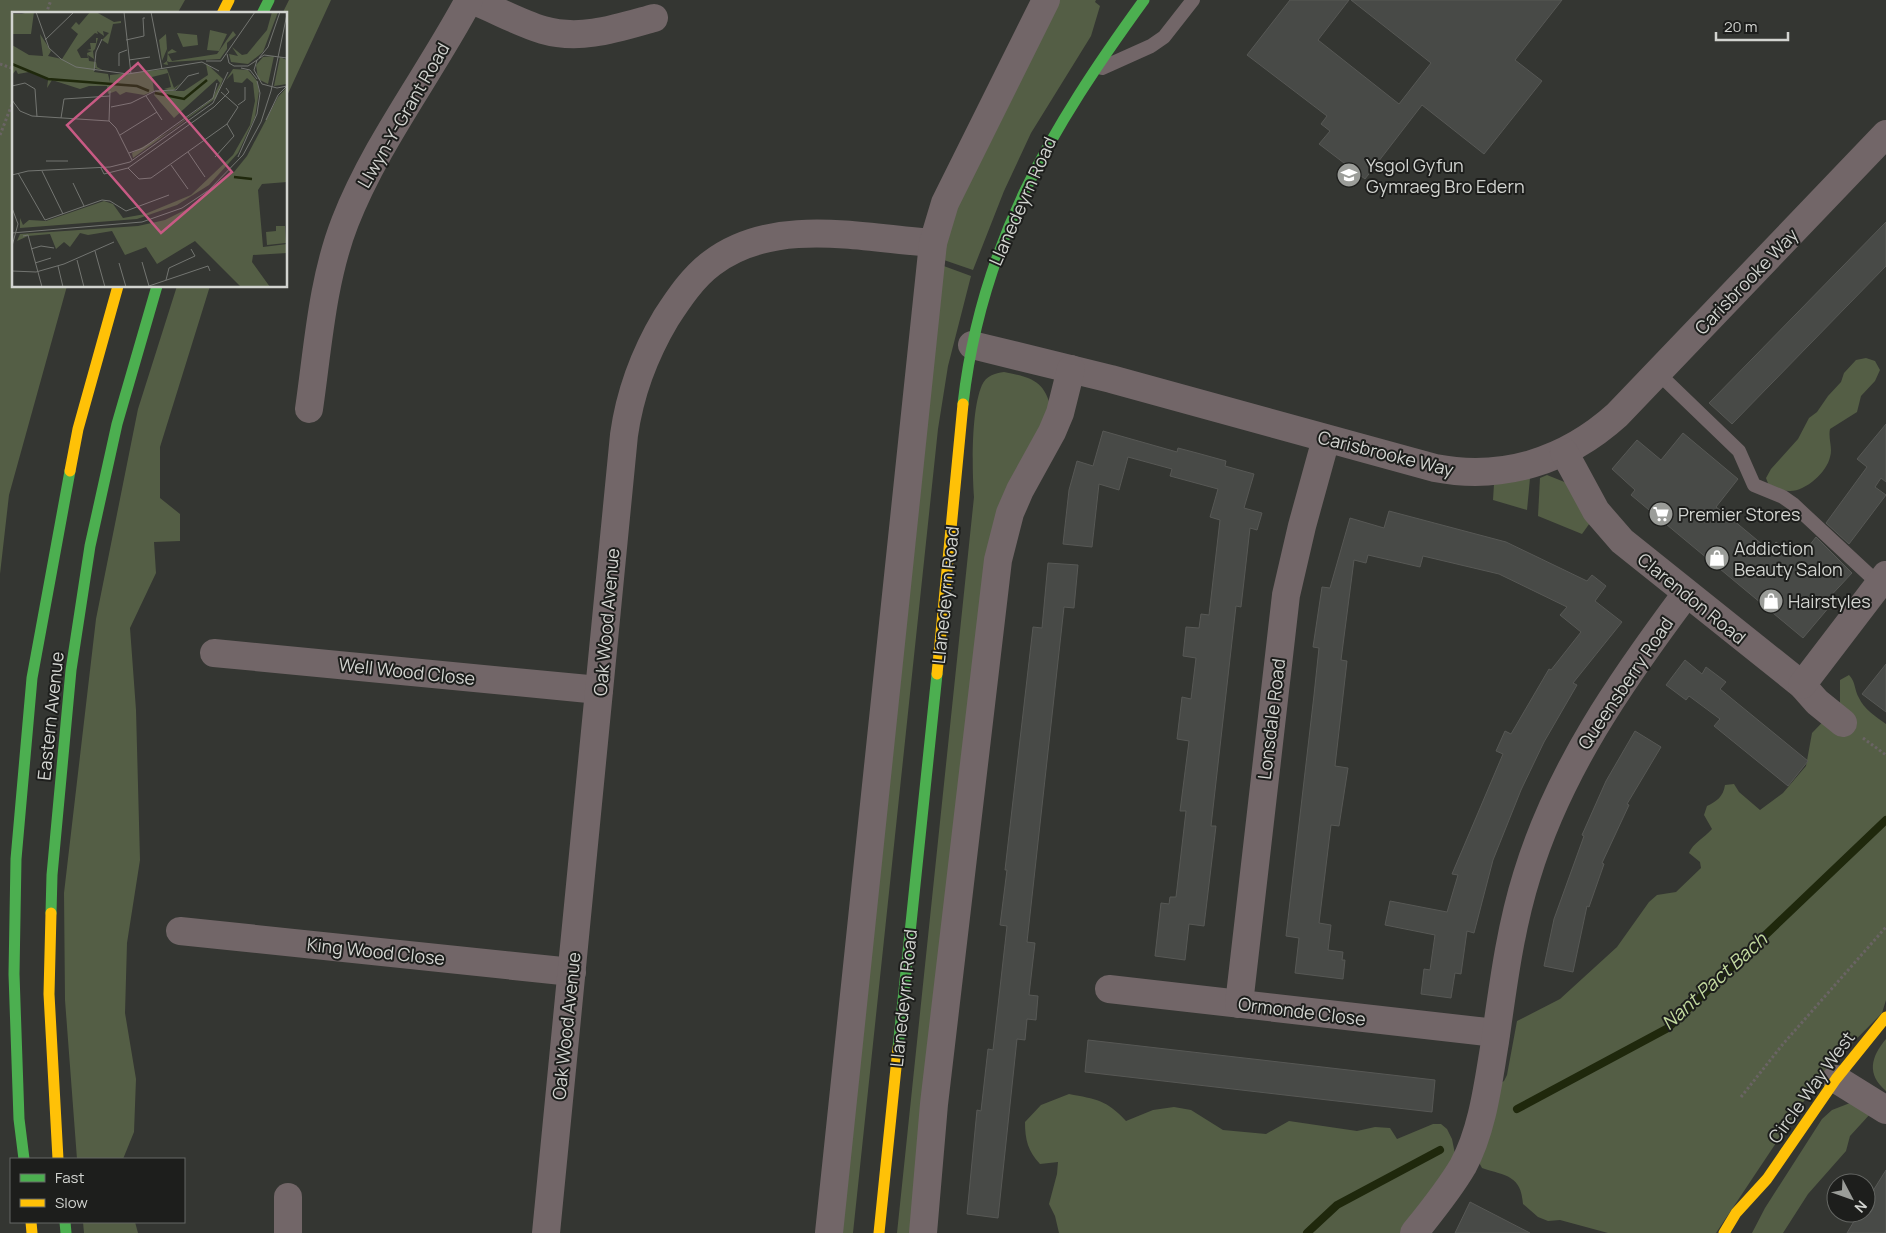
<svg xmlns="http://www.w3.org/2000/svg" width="1886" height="1233" viewBox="0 0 1886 1233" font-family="Manrope,sans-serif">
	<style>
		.green { fill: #545e45 }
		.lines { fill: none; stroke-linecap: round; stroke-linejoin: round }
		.stream { stroke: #1f280c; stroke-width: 8 }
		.building { fill: #484a47; stroke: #575855 }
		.path { stroke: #6a6464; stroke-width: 3; stroke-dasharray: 2.5 2.5; stroke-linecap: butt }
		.lane { stroke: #726668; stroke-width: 14 }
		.street { stroke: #726668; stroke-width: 28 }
		.fast { stroke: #4caf50; stroke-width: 11 }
		.slow { stroke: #ffc107; stroke-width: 11 }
		.labels { text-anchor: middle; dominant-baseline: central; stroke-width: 4; stroke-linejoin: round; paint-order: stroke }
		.street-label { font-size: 18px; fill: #d2d4d0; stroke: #1d1e1c }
		.poi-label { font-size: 18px; fill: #d2d4d0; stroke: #1d1e1c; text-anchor: start }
		.water-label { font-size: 19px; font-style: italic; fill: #c3da9f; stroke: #1d1e1c }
		.inset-river { fill: none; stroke: #1f280c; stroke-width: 2.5 }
		.inset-road { fill: none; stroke: #737571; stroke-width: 1 }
		.view { fill: #c85a84; fill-opacity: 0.15; stroke: #c85a84; stroke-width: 2.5 }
		.inset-edge { fill: none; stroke: #d2d4d0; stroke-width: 2.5 }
	</style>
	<rect width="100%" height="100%" fill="#343632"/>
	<g class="green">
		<path d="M0,0h185l-8,14h-163v272h53l-58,209 -9,79z"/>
		<path d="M289,0h42l-45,98v-84h-4z"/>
		<path d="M1056,0h40l-1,2 5,4 -9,30 -60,97 -27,58 -31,79 -32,-11 2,-21z"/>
		<path d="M941,265l30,11 -23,90 -10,63 -85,804h-15z"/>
		<path d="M177,286h33l-50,161v51l20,16v27l-26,1 2,31 -26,55 6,82 4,150 -13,83 -2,70 11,66 -2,53 -11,27h-46l-12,-159 -1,-107 32,-274 42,-210z"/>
		<path d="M1866,358l9,3 5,9 -5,11 -14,15 -4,16 -27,17c-2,10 3,19 0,28 -3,15 -25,35 -41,34 -6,0 -14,-4 -20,-5l-3,-8 5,-9 27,-30 11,-21 8,-6 11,-16 13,-14 3,-9 12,-13z"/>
		<path d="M1004,372c26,5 41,8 47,37l-31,63 -104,761h-19l77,-736c-2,-28 -3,-87 8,-112 4,-9 13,-12 22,-13z"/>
		<path d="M1547,475l20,8 25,37 -10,14 -44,-18 2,-38z"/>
		<path d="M1530,478l-3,32 -34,-10 1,-16z"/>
		<path d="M1849,675c7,7 5,15 10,23 5,11 17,19 27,26v276l-4,13 -60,61 -106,159h-108l-48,-13 -12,1 -10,-4 -15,-13c-2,-29 -17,-28 -41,-36l-7,-13 18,-67 11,-7 3,-6 10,-54 43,-22 57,-52 32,-45 8,-7 19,-3 25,-24 -1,-6 -11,-9c4,-10 15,-15 23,-24l-8,-14 3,-9c10,-5 16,-9 18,-21l9,-1 5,8 21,18 23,-17 23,-27 6,-33 28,-29v-24z"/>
		<path d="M1886,1039v52c-20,-17 -15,-34 0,-52z"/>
		<path d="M1069,1094c27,5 38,6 57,27l27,-11 21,-3 17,3 32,20 43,4 23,-13 68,10 18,-4 15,1 7,11 36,-15h8l6,5 5,10 3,15 -47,79h-349l-4,-17 -6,-12 8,-30 1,-12 -18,2c-12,-13 -15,-24 -15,-42l16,-17z"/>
		<path d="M1850,1103l21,10 -21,23 -4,15 -38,43 -25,39h-31l13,-25 57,-89 10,-9z"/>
		<path d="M83,1222h52l3,11h-54z"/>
	</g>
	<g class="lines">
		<g class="stream">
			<path d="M1517,1109l151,-81 218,-208"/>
			<path d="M1307,1233l30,-28 103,-55"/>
		</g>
	</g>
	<g class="building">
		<path d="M1290,0h59l-31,40 81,64 32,-41 -80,-63h211l-47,60 27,21 -58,73 -62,-49 -57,74 -46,-35 11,-13 -9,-7 6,-8 -80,-61z"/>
		<path d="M1886,222v44l-154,158 -23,-21z"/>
		<path d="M1886,424v58l-5,-4 -6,9 11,8 -37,49 -23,-21 41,-56 -10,-8z"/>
		<path d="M1103,431l74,21 1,-4 19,5 29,8 -1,5 29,8 -10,34 18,5 -5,17 -7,-2 -9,79 -5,-1 -25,220h5l-12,100 -15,-2 -4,36 -30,-4 6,-53 8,1 1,-7h6l10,-86h-6l9,-70 -12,-2 5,-42 9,2 5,-41 -13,-2 3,-29 13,1 2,-14 8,1 11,-95 -10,-3 8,-28 -48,-13 2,-7 -44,-12 -9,33 -20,-6 -7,63 -29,-3 6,-54 8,-29 16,5z"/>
		<path d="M1683,433l55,46 -22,28 17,13 36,30 7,-8 13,10 7,-9 9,8 11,-14 36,36 -27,29 5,4 -27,32 -172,-143 4,-5 -23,-21 25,-29 24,20z"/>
		<path d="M1389,511l117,31 81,39 5,-6 14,11 -11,15 27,21 -49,61 4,2 -33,57 -23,48 -28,70 -19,73 -7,-2 -6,43 -6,-1 -4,25 -30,-4 3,-25 6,1 5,-35 -50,-10 5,-24 57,11 11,-37 -6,-1 51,-120 -7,-3 9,-20 6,3 38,-65 2,1 30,-38 -21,-17 7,-8 -68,-33 -76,-18 -3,11 -52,-12 -2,8 -12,-3 -13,100 6,1 -12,105 13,2 -9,58 -8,-1 -12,98 12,2 -3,25 15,2 -1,8h3l-2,19 -48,-6 4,-35 -13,-2 28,-241 5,-47 -6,-1 9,-60 8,1 20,-70 34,10z"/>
		<path d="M1048,563l30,2 -4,43 -10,-1 -37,335 8,1 -6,52 9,1 -2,24 -9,-1 -2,21 -8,-1 -19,179 -31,-4 10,-104 4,1 7,-62 5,1 14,-124 -7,-1 7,-55h-2l28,-243 9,1z"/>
		<path d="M1685,660l17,14 4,-7 20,15 -6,7 88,72 -20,25 -74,-60 6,-7 -31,-23 -3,4 -20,-15z"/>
		<path d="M1886,664v48l-24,-18z"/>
		<path d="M1635,731l26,16 -34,57 2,1 -27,58 2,1 -15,43 -2,-1 -14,66 -29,-6 10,-47 30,-83 -2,-1 24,-54z"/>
		<path d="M1088,1040l347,40 -3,32 -347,-40z"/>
		<path d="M1886,1170v63h-39l12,-20h7v-11z"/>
		<path d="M1470,1202l60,31h-75z"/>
	</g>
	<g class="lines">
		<g class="path">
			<path d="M46,14l5,-14"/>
			<path d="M0,64l14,5"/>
			<path d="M0,135l14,-36"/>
			<path d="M1863,738l23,17"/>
			<path d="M1741,1097l42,-53 103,-117"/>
		</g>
		<g class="lane">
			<path d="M1102,68l49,-22 13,-9 29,-37"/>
			<path d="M1658,373l81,78 15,34 29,12 10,7 86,80"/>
		</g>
		<g class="street">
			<path d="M471,0c24,9 48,23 72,30 38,11 75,-2 111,-12"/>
			<path d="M972,345l139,34 324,89c68,13 131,-7 182,-53l269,-281"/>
			<path d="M309,409c9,-62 13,-128 36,-187 31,-79 84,-147 124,-222"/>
			<path d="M1564,452l32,59 26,30 180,144 15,17 26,21"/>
			<path d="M214,653l385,37"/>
			<path d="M1802,685l84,-110"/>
			<path d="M180,931l392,41"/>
			<path d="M1109,989l387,44"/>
			<path d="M1239,1004l47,-409 16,-69 24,-87"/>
			<path d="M1836,1079l50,31"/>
			<path d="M288,1197v36"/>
			<path d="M546,1233l78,-798c6,-43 20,-80 42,-117 13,-20 27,-41 46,-55 62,-47 150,-25 221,-20"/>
			<path d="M829,1233l104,-990 12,-40 101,-203"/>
			<path d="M923,1233l11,-129 64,-544 12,-47 10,-23 32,-58 8,-19 11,-44"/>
			<path d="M1414,1233c17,-21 35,-43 49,-67 20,-37 25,-83 32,-124 8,-56 15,-113 32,-167 32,-105 94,-194 159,-281"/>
		</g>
		<g class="fast">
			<path d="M262,14l7,-14"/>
			<path d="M963,404c18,-160 88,-276 181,-404"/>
			<path d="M51,913l1,-38 19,-205 19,-124 27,-122 40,-138"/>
			<path d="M898,1048l39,-374"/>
			<path d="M24,1159l-5,-40 -5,-145 2,-115 16,-181 38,-207"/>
			<path d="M65,1222l1,11"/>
		</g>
		<g class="slow">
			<path d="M222,14l7,-14"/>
			<path d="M70,471l8,-42 40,-143"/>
			<path d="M937,674l26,-270"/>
			<path d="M51,913l-2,81 9,165"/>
			<path d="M31,1222l1,11"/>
			<path d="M879,1233l19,-185"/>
			<path d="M1724,1233l12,-20 31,-34 69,-100 50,-62"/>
		</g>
	</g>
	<defs>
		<symbol id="school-disc" viewBox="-11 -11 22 22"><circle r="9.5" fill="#9b9d99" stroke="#1d1e1c"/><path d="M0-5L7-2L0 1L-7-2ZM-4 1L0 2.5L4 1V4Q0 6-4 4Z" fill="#fff"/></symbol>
		<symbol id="supermarket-disc" viewBox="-11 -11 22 22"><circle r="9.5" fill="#9b9d99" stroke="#1d1e1c"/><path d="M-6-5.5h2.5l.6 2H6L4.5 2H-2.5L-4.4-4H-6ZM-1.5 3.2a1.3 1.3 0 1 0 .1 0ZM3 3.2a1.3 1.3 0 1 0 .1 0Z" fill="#fff"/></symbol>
		<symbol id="shop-disc" viewBox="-11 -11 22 22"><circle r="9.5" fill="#9b9d99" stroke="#1d1e1c"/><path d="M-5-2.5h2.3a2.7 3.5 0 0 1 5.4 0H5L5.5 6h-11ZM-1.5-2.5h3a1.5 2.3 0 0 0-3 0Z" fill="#fff"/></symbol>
	</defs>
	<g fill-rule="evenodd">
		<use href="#school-disc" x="1335" y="161" width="28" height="28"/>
		<use href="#supermarket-disc" x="1647" y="500" width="28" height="28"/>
		<use href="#shop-disc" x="1703" y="544" width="28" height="28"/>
		<use href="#shop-disc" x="1757" y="587" width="28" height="28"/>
	</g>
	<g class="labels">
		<g class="street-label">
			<text transform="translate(403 115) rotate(-60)">Llwyn-Y-Grant Road</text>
			<text transform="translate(1022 201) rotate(-66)">Llanedeyrn Road</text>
			<text transform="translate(1746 281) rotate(-46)">Carisbrooke Way</text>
			<text transform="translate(1386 453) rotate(14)">Carisbrooke Way</text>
			<text transform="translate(945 595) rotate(-84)">Llanedeyrn Road</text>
			<text transform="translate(1692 598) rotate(39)">Clarendon Road</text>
			<text transform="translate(606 622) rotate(-85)">Oak Wood Avenue</text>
			<text transform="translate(407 671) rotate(6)">Well Wood Close</text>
			<text transform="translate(1625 683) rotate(-56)">Queensberry Road</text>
			<text transform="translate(50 716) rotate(-84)">Eastern Avenue</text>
			<text transform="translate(1271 719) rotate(-83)">Lonsdale Road</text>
			<text transform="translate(376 951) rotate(6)">King Wood Close</text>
			<text transform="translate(903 998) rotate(-84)">Llanedeyrn Road</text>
			<text transform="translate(1302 1011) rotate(7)">Ormonde Close</text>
			<text transform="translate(566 1026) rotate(-84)">Oak Wood Avenue</text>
			<text transform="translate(1811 1087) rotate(-54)">Circle Way West</text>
		</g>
		<g class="poi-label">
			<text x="1366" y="165">Ysgol Gyfun<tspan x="1366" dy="21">Gymraeg Bro Edern</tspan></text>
			<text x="1678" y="514">Premier Stores</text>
			<text x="1734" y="548">Addiction<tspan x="1734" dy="21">Beauty Salon</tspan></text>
			<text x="1788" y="601">Hairstyles</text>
		</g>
		<g class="water-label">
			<text transform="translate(1714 981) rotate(-42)">Nant Pact Bach</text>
		</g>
	</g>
	<g transform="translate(12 12)">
		<rect width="275" height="275" fill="#343632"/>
		<path d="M6,0h16l-3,22h-19v-20h13zM78,0h6l18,10 7,-1v2l-8,1 -5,20 -6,-4 7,-7 -6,-2 1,5 -7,-5 1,3 -3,-1 -18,17 4,8h7l-1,-5 5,-2 -5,-1 4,-1 -1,-6h6v-5h2l-3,11 -2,2 1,8 -6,-4 1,6 7,1 1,5 7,4 -9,-3 -1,4 14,2 2,8v-7l57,-6 7,19 7,-5 -8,8h11l24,-16 -2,-11 -22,3 23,-3 16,15 -7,19 -83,60 -1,-5 35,-20 45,-34 8,-16 -3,-4 -43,39 -20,-23 2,-4h16l-8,-2 7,-2 -3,-14 -16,4 2,14 -10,4 -18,-3 -6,3 -4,-4 -8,3 -1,-8h-18l-9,3 -28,-9 -5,8 1,-8 -19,-8 -11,2 -2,-4 -4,5v-30l17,10 14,1 -3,-22 11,17 -3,5 14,3 16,-25 -7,-6 5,-6 3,3zM260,0h6l-15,40 -15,12 -17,-2 -2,-8 9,2 -6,-9 10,8 5,-1 20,-24zM198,18l17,4 -8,17 -12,-1zM221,19l3,4 -9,8v6l-7,10 -51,3 -2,-1 1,4 -5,-1 4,-3 1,-12v3l4,-3 5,3 -9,2 4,7 45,-7zM165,21l20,2 1,10 -15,2zM154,22l1,15 -5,12 -3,-21zM262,44l-6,28 -10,-5 -2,-14 7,-8zM268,45l7,3v24l-13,2zM221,57l15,1 9,11 2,10 -4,26 -17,36 -29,32 -32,20 -40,14 -117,9v-10l3,7 6,-5 17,1 58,-20 9,3 10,14 22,-4 46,-19 42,-40 17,-30 5,-24 -2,-18 -6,-5 -5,5 -8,-1 -1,-9 -7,7zM275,75v95l-25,2 -4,6 5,57 24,-3v9l-34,2 -1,7 18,25h-29l-46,-46 -38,23 -11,-17 -21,8 -13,-24 -24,4 -8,-2 -10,14 -6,-5 -8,7 -6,-15 -22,2 -11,5 3,-7 118,-8 27,-6 24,-12 45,-36 13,-16 31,-59zM264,214h9l1,17 -19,2 -1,-13 10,-1z" fill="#545e45"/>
		<path class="inset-river" d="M0,52l36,15 89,7 12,5M143,81l29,6 23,-19M222,165l18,2"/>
		<path class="inset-road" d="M24,0l13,36 12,11 15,8 52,7 74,-12 17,9M112,0l7,62M139,0l11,57M33,28l29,-28M114,28l18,-4 -1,-18h2M215,42l2,9 5,3h14l9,-6M247,46l9,-11 12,-35M117,48l21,-3M194,49h15l34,-49M107,54v-13l8,-3M229,56l9,2 7,9M82,59l2,-19 6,-13M0,74l13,-3 10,6 2,28M275,74l-10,2 -15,-4 -8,-14 3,-10 7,-5 23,3M134,84l16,24M0,88l8,11 12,5 77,5 7,7 16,32M226,93l7,-5v-13M99,95l20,-4 24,-12 21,-1 12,-14 11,-3M49,106l3,-19 46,-3M254,108l12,-25 9,-9M97,109l1,-30M108,123l37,-23M176,140l17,25M117,141l14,-5 70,-50 4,-15M203,145l19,-21 -7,-12M226,145l19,-43 3,-21 -3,-12M34,149h22M159,153l17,24M89,156l3,6 24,-6 86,-61 15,-15 -3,-4M116,156l11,11 12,-1 76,-54 11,-17 -17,-15M30,159l21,43M6,161l27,47 57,-20 8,1 16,10 43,-16M0,163l16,-4 82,-4 20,-5 83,-59 15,-31M61,171l11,23M0,196l6,16 -6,22M0,221l130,-11 40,-14 27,-18 34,-35 18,-33 10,-31 16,-77M11,224l5,-1 14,52M19,237l10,-3 13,2M83,239l10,36M65,248l7,27M130,250l7,24M23,251l16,-5M107,251l7,24M46,254l5,21M0,259l24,1 28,-8 50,-22M154,268l3,-12 26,-12 -4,-7M134,275l62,-21 2,5"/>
		<path class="view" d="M126,51l94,109 -71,61 -94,-108z"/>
		<rect width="275" height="275" class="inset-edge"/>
	</g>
	<rect x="10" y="1158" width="175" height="65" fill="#1d1e1c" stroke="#656764"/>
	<rect x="20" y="1174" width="25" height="8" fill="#4caf50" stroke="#656764"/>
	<text x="55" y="1183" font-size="15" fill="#d2d4d0">Fast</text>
	<rect x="20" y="1199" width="25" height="8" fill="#ffc107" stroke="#656764"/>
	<text x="55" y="1208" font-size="15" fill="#d2d4d0">Slow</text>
	<g transform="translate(1851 1198) rotate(131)"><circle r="24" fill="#1d1e1c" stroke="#656764"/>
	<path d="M0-4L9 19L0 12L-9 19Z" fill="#9b9d99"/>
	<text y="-8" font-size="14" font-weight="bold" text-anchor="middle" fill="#d2d4d0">N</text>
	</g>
	<path d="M1716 32v8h72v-8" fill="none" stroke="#d2d4d0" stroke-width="2.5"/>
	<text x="1724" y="32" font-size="15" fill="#d2d4d0" stroke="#1d1e1c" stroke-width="4" paint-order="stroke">20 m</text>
</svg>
